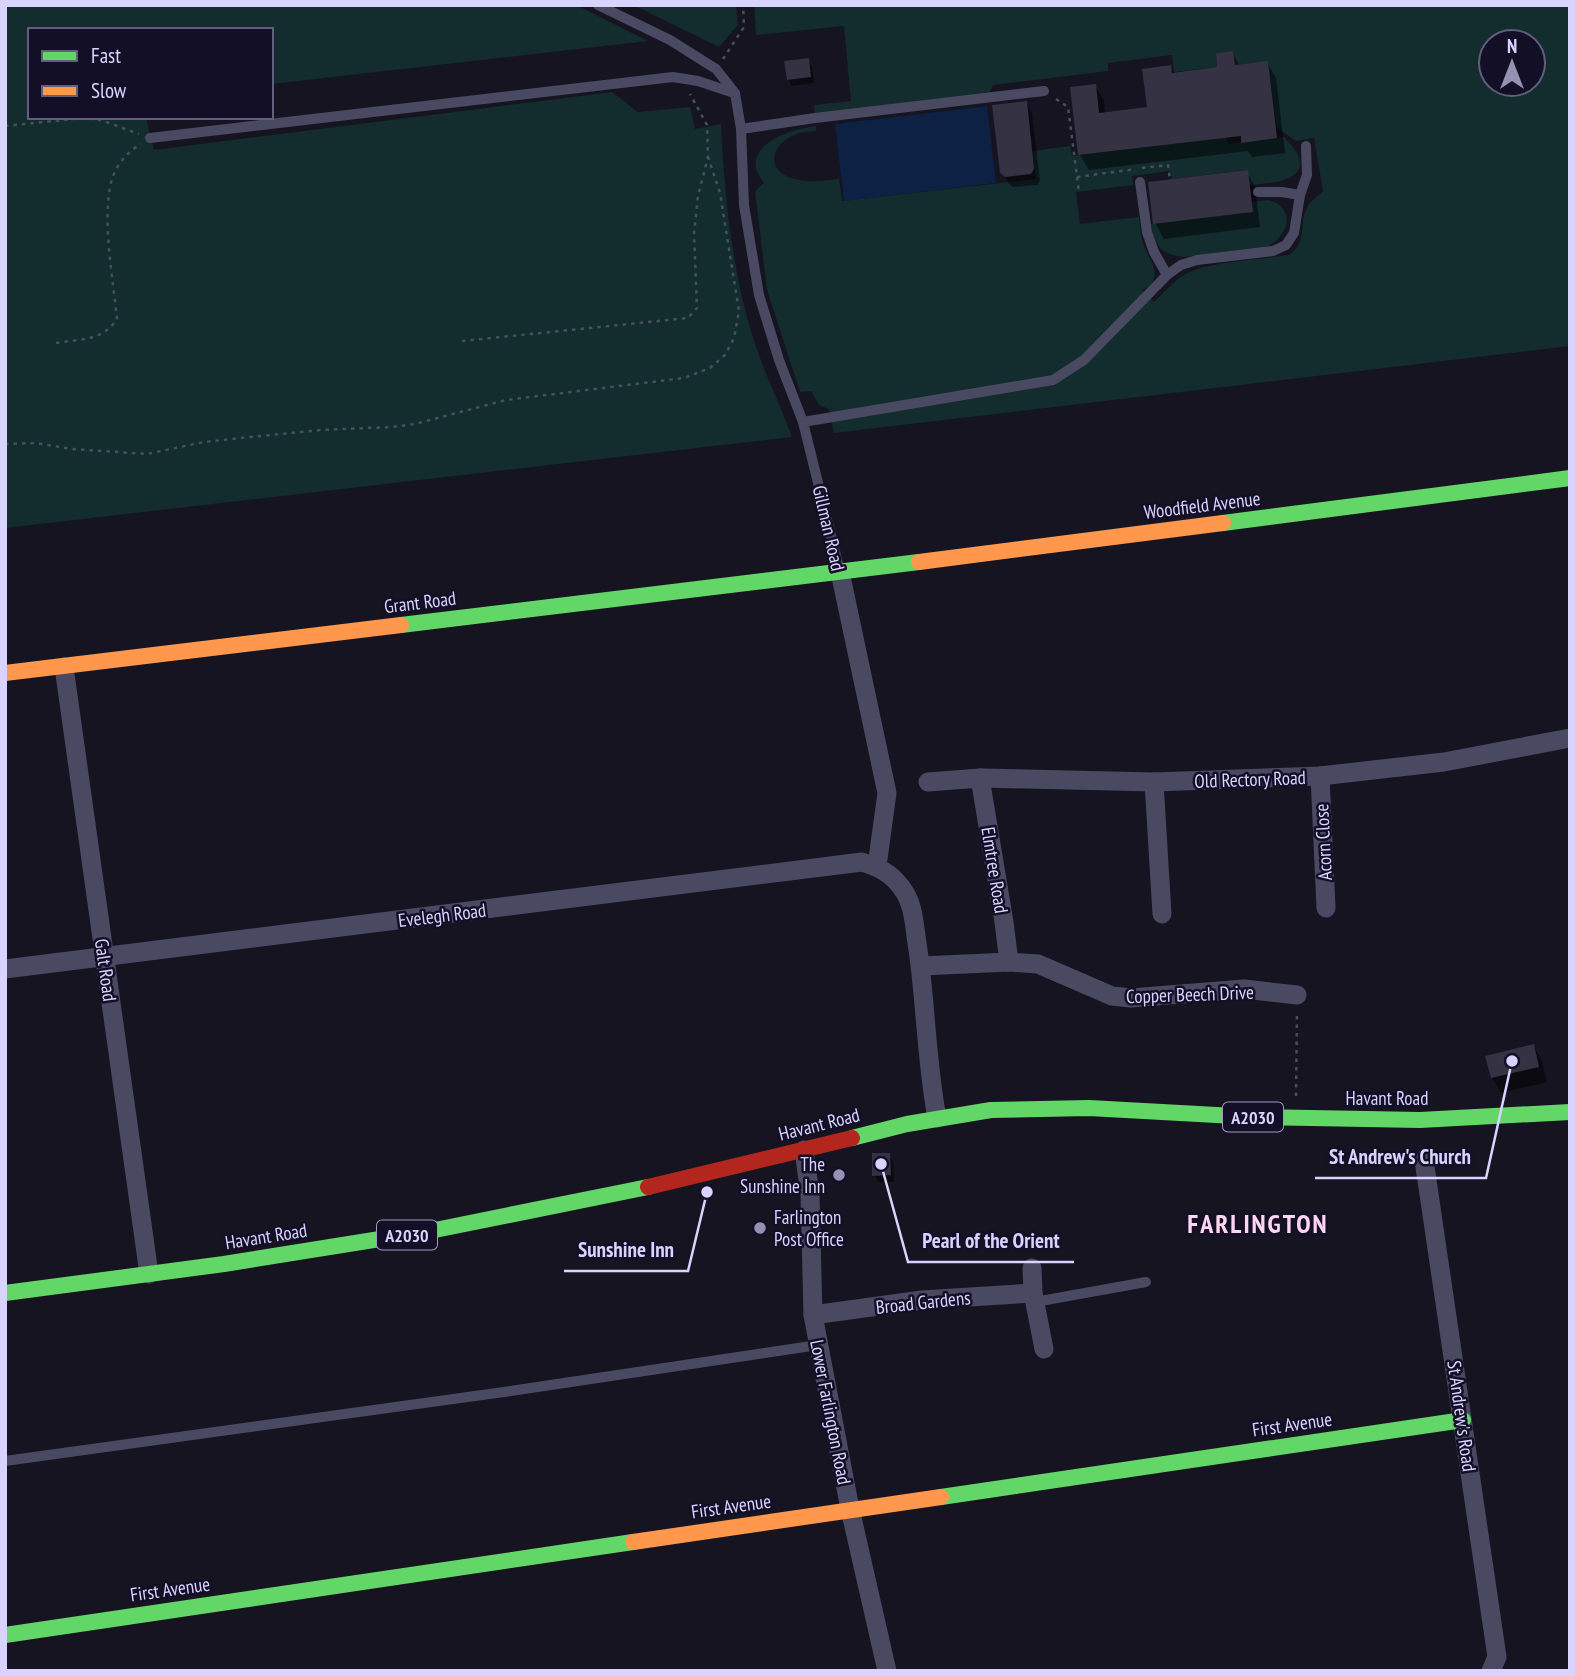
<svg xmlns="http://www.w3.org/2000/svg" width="1575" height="1676" viewBox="0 0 1575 1676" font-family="'PT Sans Narrow',sans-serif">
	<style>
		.green { fill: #132c2d; fill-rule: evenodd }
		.water { fill: #0d2144 }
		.shadow { fill: #0007 }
		.building { fill: #343243 }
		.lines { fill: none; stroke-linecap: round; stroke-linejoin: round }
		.path { stroke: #44505f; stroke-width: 2.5; stroke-dasharray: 3.5 5; stroke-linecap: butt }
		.lane { stroke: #4a4962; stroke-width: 10 }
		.street { stroke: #4a4962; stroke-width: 19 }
		.fast { stroke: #63d668; stroke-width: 16 }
		.slow { stroke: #ff974d; stroke-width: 16 }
		.jam { stroke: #b3261e; stroke-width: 16 }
		.poi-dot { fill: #9591b1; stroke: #130f26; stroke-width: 2.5 }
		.labels { text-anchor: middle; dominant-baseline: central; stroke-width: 5; stroke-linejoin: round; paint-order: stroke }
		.shield { fill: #130f26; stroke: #9e99be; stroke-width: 2 }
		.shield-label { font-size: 18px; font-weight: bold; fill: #d9d4ff }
		.street-label { font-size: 19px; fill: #d9d4ff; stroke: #130f26 }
		.poi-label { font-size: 19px; fill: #d9d4ff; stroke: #130f26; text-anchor: end }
		.district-label { font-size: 26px; font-weight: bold; letter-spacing: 2px; fill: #ffd6f0; stroke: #130f26 }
		.leader { fill: none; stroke: #d9d4ff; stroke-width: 2.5 }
		.callout-dot { fill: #d9d4ff; stroke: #130f26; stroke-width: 2.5 }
		.callout-label { font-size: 21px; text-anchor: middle; font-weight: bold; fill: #d9d4ff; stroke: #130f26; stroke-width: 5; stroke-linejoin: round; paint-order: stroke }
	</style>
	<rect width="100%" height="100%" fill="#161421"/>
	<g class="green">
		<path d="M5,5h571l72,36 -377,43v-54h-241v87h116l8,33 458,-58 26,20 52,-5 5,22 26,-5c3,68 11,148 32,213 10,34 27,66 39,100l-787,91z"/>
		<path d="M633,5h103l2,20 -19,22z"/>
		<path d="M754,5h816v341l-736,87 -5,-24 -10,-4 -8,-14 -11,1 -33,-102 -12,-99 9,-8c-3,-4 -7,-9 -8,-15 -5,-27 40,-40 60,-42v5c-8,0 -15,1 -22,4 -25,11 -28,37 1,44 15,4 29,2 44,0l3,22 194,-22 -4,-28 38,-5 2,10 154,-19 2,7 56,-7c5,6 12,12 14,18 12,28 -32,28 -49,30l-2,-15 -75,9 -2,-8 -38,5 1,9 -57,7 4,32 59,-7c1,8 1,16 3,23 5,19 26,37 0,50l12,12c9,-8 18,-19 28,-26 20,-14 81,-17 107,-21 19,-13 9,-30 18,-47 2,-6 11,-12 16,-17l-9,-53 -18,3 -20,-14 -8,-65 -33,3 -2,-14 -17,2 1,14 -43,5 -2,-17 -64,8v8l-115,14 -4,9 -174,21 -1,-10 37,-4 -7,-75 -88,9zM1491,42h42v42h-42z"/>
		<path d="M1268,200c29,7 21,37 -2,47l-82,10c-24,-3 -28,-10 -33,-33l101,-12v-10z"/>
	</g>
	<path class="water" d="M987,106l9,77 -152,18 -9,-77z"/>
	<g class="shadow">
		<path d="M1232,53l8,13 27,-3 9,15 9,75 -33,4 -4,-6 -159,19 -9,-15 15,-69 9,15 1,13 44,-5 21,-42 4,7 45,-5z"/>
		<path d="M808,60l4,7 2,16 -22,3 -4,-7z"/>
		<path d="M1026,102l6,12 8,67 -3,4 -24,2 -4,-3 -7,-12z"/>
		<path d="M1247,172l8,15 5,40 -96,12 -9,-16z"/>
		<path d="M1533,1046l9,15 5,21 -46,11 -9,-15z"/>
		<path d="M889,1155l4,7 1,20h-16l-4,-7z"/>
	</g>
	<g class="building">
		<path d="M1233,51l2,14 33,-4 9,77 -36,5v-7l-163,19 -8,-68 26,-3 3,29 48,-6 -5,-38 29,-4 1,8 45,-6 -1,-14z"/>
		<path d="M809,58l2,19 -24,3 -3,-19z"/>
		<path d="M1027,101l7,68 -3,5 -26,3 -5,-4 -8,-68z"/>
		<path d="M1248,170l5,42 -100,12 -5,-42z"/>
		<path d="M1534,1044l5,23 -48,11 -6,-22z"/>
		<path d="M872,1153h18l1,22 -19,1z"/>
	</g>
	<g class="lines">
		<g class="path">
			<path d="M723,59l21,-32 -1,-22"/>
			<path d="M1056,99l12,8 11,85"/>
			<path d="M5,126l78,-8 18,2 38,14"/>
			<path d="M1142,168l26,-3 2,15"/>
			<path d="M1077,177l59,-8"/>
			<path d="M462,341l226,-23 9,-10 -3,-74 4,-38 10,-39 -1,-32 -17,-31"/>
			<path d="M56,343c24,-4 47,-2 61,-24 -4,-40 -14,-92 -7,-132 3,-18 15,-34 31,-43"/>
			<path d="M5,444l31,-1 36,6 75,5 57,-12 46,-5 71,-7 71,-3 23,-3 91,-24 178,-22 26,-10 15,-13 9,-17 5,-27 -19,-118 -12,-36"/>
			<path d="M1296,1096l1,-84"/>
		</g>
		<g class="lane">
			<path d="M598,5l72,35 46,29 19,24 6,36 3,76 15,90 20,65 24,62 37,150"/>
			<path d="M741,129l74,-11 229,-27"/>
			<path d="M150,138l523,-61 25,4 36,12"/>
			<path d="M1140,182l7,50 7,20 13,23"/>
			<path d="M1258,192h24l18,3"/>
			<path d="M803,422l250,-42 31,-20 83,-85 14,-10 16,-5 76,-9 13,-6 8,-12 6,-38 7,-20 -1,-29"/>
			<path d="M1035,1302l111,-20"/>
			<path d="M5,1461l499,-69 314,-47"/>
		</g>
		<g class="street">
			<path d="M840,572l47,221 -10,73"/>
			<path d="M64,667l85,607"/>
			<path d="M1320,776l6,132"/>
			<path d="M980,778l24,144 5,40"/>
			<path d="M928,782l52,-4 174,4 166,-6 124,-14 126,-24"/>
			<path d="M1154,782l8,132"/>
			<path d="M921,966l88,-4 29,2 74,32 19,2 113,-9 53,6"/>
			<path d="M5,969l857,-107c16,5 29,11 39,25 13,16 13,37 16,56 9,58 9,117 20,175"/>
			<path d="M804,1150l6,45 3,120 37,194 37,162"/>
			<path d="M1424,1160l73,497 -6,14"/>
			<path d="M1032,1268l1,25 11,56"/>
			<path d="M813,1315l109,-15 111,-7"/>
		</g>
		<g class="fast">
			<path d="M1223,523l347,-45"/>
			<path d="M401,625l518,-63"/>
			<path d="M852,1138l55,-14 84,-14 98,-2 164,9 167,3 150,-8"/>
			<path d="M5,1293l219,-29 206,-33 218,-44"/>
			<path d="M941,1497l522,-77"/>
			<path d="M5,1635l628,-93"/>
		</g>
		<g class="slow">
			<path d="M919,562l304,-39"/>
			<path d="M5,673l396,-48"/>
			<path d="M633,1542l308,-45"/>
		</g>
		<path class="jam" d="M648,1187l204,-49"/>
	</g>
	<g class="poi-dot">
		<circle cx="839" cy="1175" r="7"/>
		<circle cx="760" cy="1228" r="7"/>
	</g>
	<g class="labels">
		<g class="shield">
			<rect x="1223" y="1102.5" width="60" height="29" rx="5"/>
			<rect x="377" y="1220.5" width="60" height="29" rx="5"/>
		</g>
		<g class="shield-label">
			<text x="1253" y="1117">A2030</text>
			<text x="407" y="1235">A2030</text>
		</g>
		<g class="street-label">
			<text transform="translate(1202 505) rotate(-7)">Woodfield Avenue</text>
			<text transform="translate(829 528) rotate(77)">Gillman Road</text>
			<text transform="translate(420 602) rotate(-7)">Grant Road</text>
			<text transform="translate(1250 779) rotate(-2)">Old Rectory Road</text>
			<text transform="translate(1323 842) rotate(-93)">Acorn Close</text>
			<text transform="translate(995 870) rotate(81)">Elmtree Road</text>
			<text transform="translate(442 915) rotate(-7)">Evelegh Road</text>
			<text transform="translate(106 970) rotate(82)">Galt Road</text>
			<text transform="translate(1190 994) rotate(-2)">Copper Beech Drive</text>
			<text x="1387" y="1098">Havant Road</text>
			<text transform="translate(819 1124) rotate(-14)">Havant Road</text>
			<text transform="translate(266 1236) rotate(-9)">Havant Road</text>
			<text transform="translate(923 1302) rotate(-6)">Broad Gardens</text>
			<text transform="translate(831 1412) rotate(79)">Lower Farlington Road</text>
			<text transform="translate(1462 1416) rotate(82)">St Andrew's Road</text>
			<text transform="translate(1292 1424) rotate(-8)">First Avenue</text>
			<text transform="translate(731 1506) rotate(-8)">First Avenue</text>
			<text transform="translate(170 1589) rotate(-8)">First Avenue</text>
		</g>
		<g class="poi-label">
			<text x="825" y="1164">The<tspan x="825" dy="22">Sunshine Inn</tspan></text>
			<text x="774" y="1217" text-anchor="start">Farlington<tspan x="774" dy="22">Post Office</tspan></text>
		</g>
		<g class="district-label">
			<text x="1258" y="1223">FARLINGTON</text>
		</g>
	</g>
	<path class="leader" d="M1512 1061L1486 1178H1315M881 1164L908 1262H1074M707 1192L688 1271H564"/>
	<g class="callout-dot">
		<circle cx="1512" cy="1061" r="7"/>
		<circle cx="881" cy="1164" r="7"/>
		<circle cx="707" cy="1192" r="7"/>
	</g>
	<g class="callout-label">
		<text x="1400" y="1164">St Andrew's Church</text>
		<text x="991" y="1248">Pearl of the Orient</text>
		<text x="626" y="1257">Sunshine Inn</text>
	</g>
	<rect width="1575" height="1676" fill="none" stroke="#d9d4ff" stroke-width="14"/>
	<rect x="28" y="28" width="245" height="91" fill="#130f26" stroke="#625e7d" stroke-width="2"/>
	<rect x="42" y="51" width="35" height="10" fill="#63d668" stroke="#625e7d" stroke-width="2"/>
	<text x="91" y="63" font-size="21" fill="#d9d4ff">Fast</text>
	<rect x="42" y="86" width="35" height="10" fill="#ff974d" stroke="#625e7d" stroke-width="2"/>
	<text x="91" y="98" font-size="21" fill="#d9d4ff">Slow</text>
	<g transform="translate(1512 63)"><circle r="33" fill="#130f26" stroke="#625e7d" stroke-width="2"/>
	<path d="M0-5L12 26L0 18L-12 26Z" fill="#9591b1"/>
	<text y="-10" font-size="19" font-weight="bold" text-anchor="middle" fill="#d9d4ff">N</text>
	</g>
</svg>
